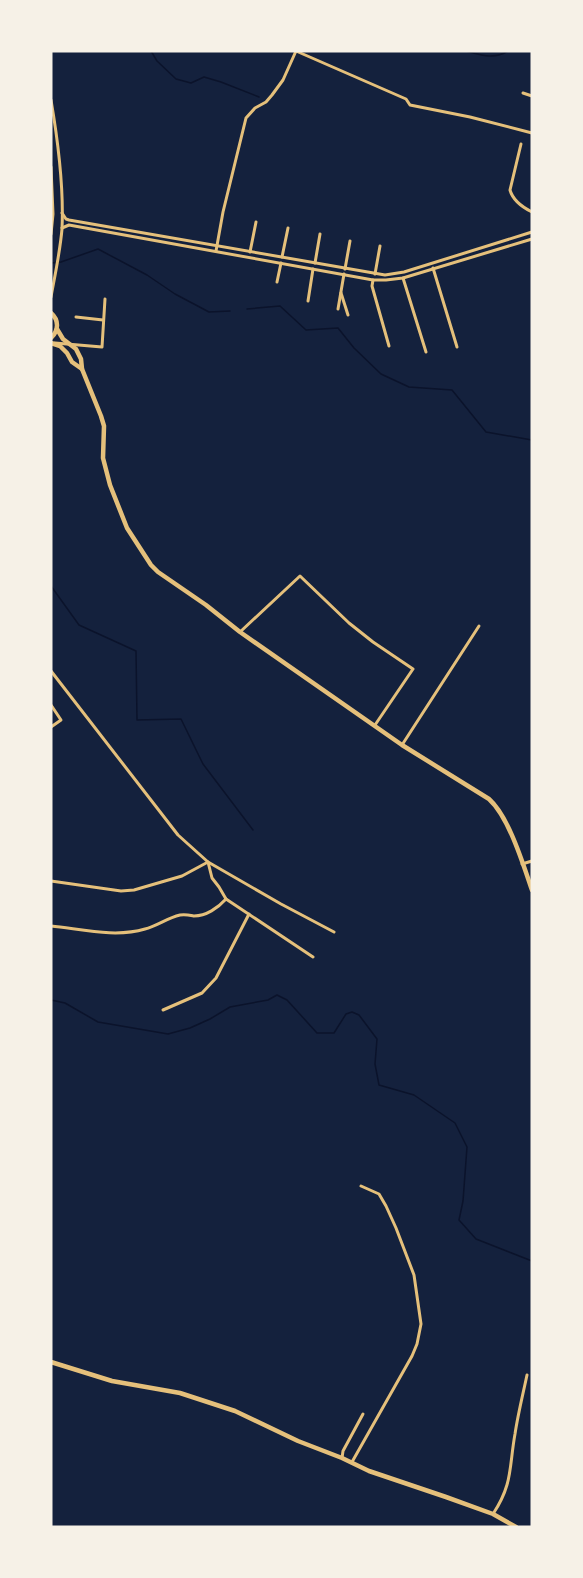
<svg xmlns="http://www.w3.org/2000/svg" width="583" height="1578" viewBox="0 0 583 1578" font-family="Karla,sans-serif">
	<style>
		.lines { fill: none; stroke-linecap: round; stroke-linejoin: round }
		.stream { stroke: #0b132b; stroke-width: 1.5 }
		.minor { stroke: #e5c07b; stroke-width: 3 }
		.tertiary { stroke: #e5c07b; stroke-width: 4.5 }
	</style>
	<rect width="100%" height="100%" fill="#14213d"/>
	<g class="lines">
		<g class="stream">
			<path d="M151,51l6,10 19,18 15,4 13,-6 17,5 38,15"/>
			<path d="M466,51c15,4 28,9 42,0"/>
			<path d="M531,51l1,1"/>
			<path d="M51,263l10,-1 37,-13 49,26 28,19 34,18 21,-1"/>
			<path d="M247,309l33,-3 26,24 32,-2 16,20 27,26 28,13 43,3 34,42 46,8"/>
			<path d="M51,586l28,39 57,26 1,69 44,-1 22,45 50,66"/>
			<path d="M51,1000l14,3 33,19 70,12 22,-6 20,-9 20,-12 38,-7 9,-5 10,5 30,33h17l12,-19 6,-2 7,3 18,24 -2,25 4,21 35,10 41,28 12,24 -4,54 -4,19 17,19 56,22"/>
		</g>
		<g class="minor">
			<path d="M296,51l110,48 4,6 60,12 62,16"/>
			<path d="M523,93l9,3"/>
			<path d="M51,100c7,41 13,86 11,129 -2,23 -7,46 -11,68"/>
			<path d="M521,144l-11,46c3,11 12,17 22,22"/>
			<path d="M51,167l2,47 -2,20"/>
			<path d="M62,213l4,6 3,1 316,55 19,-3 128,-40"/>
			<path d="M62,228l7,-3 304,55h13l17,-2 129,-39"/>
			<path d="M216,251l7,-39 23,-94 9,-10 11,-6 6,-7 11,-15 13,-29"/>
			<path d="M250,252l6,-30"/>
			<path d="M282,257l6,-29"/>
			<path d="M315,263l5,-29"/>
			<path d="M433,268l24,79"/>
			<path d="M345,269l5,-28"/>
			<path d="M375,274l5,-28"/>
			<path d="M403,278l23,74"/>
			<path d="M373,280l-1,6 17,60"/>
			<path d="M277,282l4,-19"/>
			<path d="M341,293l7,22"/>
			<path d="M308,301l5,-32"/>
			<path d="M338,309l6,-35"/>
			<path d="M76,317l27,3"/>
			<path d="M55,343l47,4 3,-48"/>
			<path d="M240,632l60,-56 49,47 24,19 40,27 -38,56"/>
			<path d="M51,671l127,164 30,27 73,42 53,28"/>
			<path d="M51,705l10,15 -10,7"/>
			<path d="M402,745l77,-119"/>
			<path d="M522,864l10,-3"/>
			<path d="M51,881l70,10 13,-1 48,-14 26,-14 4,16 7,9 7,12c-8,9 -20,17 -32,17 -5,-1 -9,-2 -14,-1 -13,3 -23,11 -35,14 -30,9 -64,0 -94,-3"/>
			<path d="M226,899l87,58"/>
			<path d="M163,1010l39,-17 14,-15 33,-64"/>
			<path d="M342,1458l1,-7 20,-37"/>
			<path d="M352,1462l60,-106 5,-12 4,-20 -7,-49 -18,-47 -10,-22 -7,-12 -18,-8"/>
			<path d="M493,1514c20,-30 16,-47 22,-80 3,-20 8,-40 12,-59"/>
		</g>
		<g class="tertiary">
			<path d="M51,313c8,7 8,17 0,25"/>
			<path d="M57,329l6,10 13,10 5,10 1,10 19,47 3,10 -1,32 7,27 17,43 24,37 7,7 48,33 34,27 162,113 87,54c20,18 34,65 43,91"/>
			<path d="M51,343l9,3 7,7 5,9 10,7"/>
			<path d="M51,1362l61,19 68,12 55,18 63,30 44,17 27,13 77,26 47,17 23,13"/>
		</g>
	</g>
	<rect width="583" height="1578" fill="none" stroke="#f6f1e7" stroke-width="105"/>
</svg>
